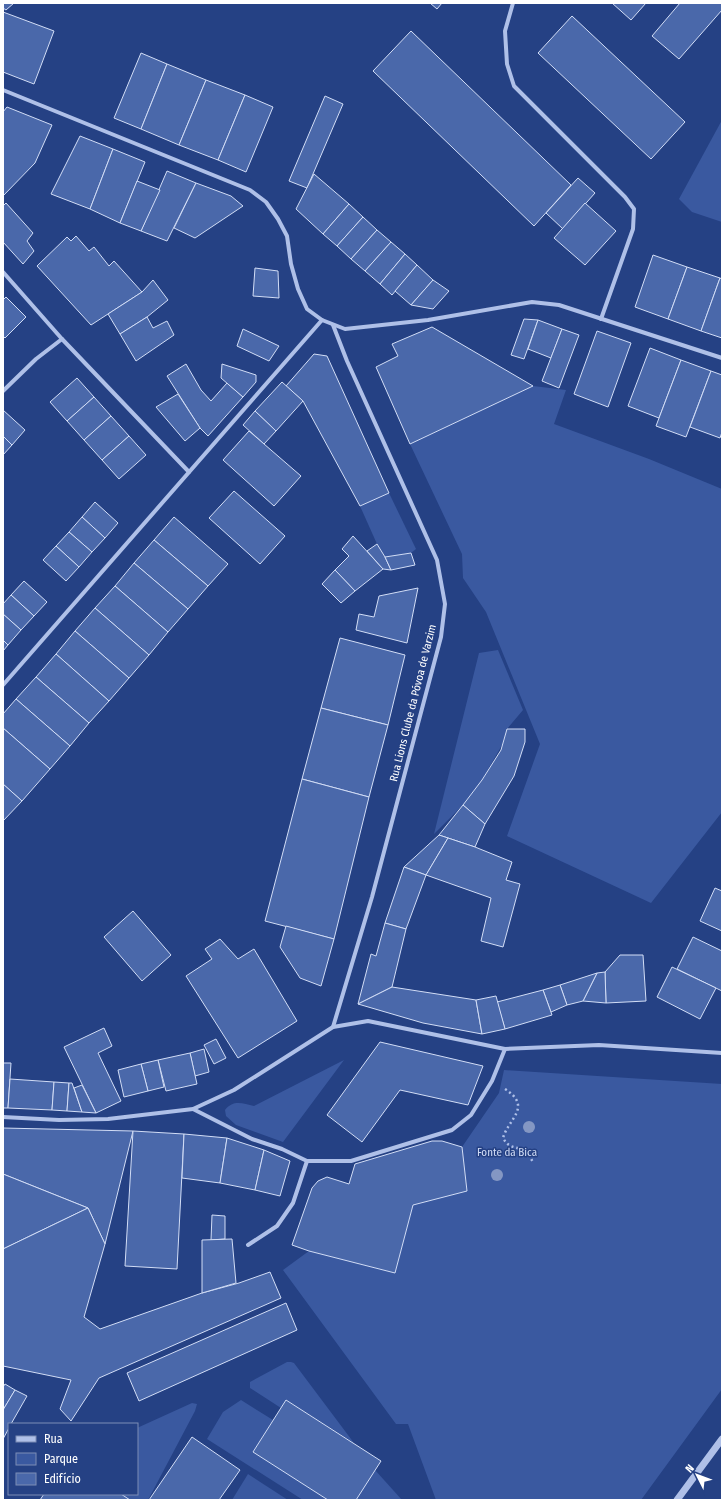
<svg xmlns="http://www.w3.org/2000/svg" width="725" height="1503" viewBox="0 0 725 1503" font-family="'Fira Sans Condensed',sans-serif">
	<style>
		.green { fill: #3a59a0 }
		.building { fill: #4a68aa; stroke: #d2ddf6 }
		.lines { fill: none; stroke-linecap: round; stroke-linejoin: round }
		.path { stroke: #afc0e8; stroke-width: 2.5; stroke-dasharray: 2 3; stroke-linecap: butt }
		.minor { stroke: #afc0e8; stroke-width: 4 }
		.tertiary { stroke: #afc0e8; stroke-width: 7 }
		.tree { fill: #8497c3 }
		.labels { text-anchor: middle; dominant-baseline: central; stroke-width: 3; stroke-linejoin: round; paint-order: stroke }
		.street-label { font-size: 11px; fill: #fff; stroke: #254184 }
		.park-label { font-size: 11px; fill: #d2ddf6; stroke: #254184 }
	</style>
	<rect width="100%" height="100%" fill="#254184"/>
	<g class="green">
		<path d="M722,120v102l-30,-10 -13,-13z"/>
		<path d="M533,386l33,4 -12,34 95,35 73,30v323l-71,91 -144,-67 33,-92 -54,-132 -23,-34 -1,-24 -52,-110z"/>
		<path d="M389,493l27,56 -5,4 -26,4 -8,-13 -17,-38z"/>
		<path d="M498,650l25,60 -16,19 -5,16 -20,35 -19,25 -29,29 45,-181z"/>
		<path d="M344,1060l-61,82 -47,-17 -10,-9 -1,-6c9,-11 18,-6 29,-4z"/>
		<path d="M504,1070l218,14v305l-81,111h-205l-28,-76h-12l-113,-154 26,-19 86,22 18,-68 54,-15 -5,-43 37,-54z"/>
		<path d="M287,1362h4l3,1 60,80 -68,-43 -5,8 -31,-20v-6z"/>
		<path d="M241,1400l32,20 -20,32 75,48h-25l-96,-61 16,-27z"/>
		<path d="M192,1403l5,1 -2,7 -47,89h-18l-9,-6h16v-66z"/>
		<path d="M375,1470l27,30h-46z"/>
		<path d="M248,1474l40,26h-56z"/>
	</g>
	<g class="building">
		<path d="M3,3h11l-8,7 -3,-2z"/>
		<path d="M430,3h12l-5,6z"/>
		<path d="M612,3h34l-15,17z"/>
		<path d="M680,3h42v7l-43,49 -27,-23z"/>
		<path d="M3,12l51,19 -20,53 -31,-12z"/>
		<path d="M572,16l113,106 -34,37 -113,-106z"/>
		<path d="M411,31l160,154 -37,41 -161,-155z"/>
		<path d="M141,53l26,11 -26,65 -27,-11z"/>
		<path d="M167,64l39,16 -27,65 -38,-16z"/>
		<path d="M206,80l39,15 -27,65 -39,-15z"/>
		<path d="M245,95l28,12 -27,65 -28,-12z"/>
		<path d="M325,96l18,8 -36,84 -18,-7z"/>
		<path d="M7,107l45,18 -17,38 -32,33v-84z"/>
		<path d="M80,136l33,13 -23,60 -39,-15z"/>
		<path d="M113,149l32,13 -25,61 -30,-14z"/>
		<path d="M167,171l29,12 -29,58 -26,-10z"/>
		<path d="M314,174l35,30 -26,30 -27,-25z"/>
		<path d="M578,178l17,15 -32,36 -17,-16z"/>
		<path d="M137,181l23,9 -19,41 -21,-8z"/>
		<path d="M196,183l35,13 12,10 -48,32 -21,-10z"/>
		<path d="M6,203l27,30 -6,8 7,10 -11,13 -20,-22v-36z"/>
		<path d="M585,203l31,28 -31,34 -31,-27z"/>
		<path d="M349,204l14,13 -26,29 -14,-12z"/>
		<path d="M363,217l14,13 -26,29 -14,-13z"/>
		<path d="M377,230l14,12 -26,29 -14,-12z"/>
		<path d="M76,236l13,15 5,-4 15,19 5,-5 28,31 -51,33 -54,-59 30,-29 4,4z"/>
		<path d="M391,242l14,12 -25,30 -15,-13z"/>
		<path d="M405,254l12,11 -25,30 -12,-11z"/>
		<path d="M653,255l34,12 -19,52 -33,-12z"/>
		<path d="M417,265l16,15 -22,25 -16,-14z"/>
		<path d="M687,267l33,11 -19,53 -33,-12z"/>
		<path d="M255,268l23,3 1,27 -26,-2z"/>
		<path d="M720,278l2,1v59l-21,-7z"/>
		<path d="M153,280l15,20 -21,17 -27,17 -12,-20 34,-22z"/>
		<path d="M433,280l16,11 -16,18 -22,-4z"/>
		<path d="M6,297l20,20 -21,21 -2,-2v-36z"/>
		<path d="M147,317l6,11 14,-7 7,14 -38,26 -16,-27z"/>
		<path d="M524,319l14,1 -14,39 -13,-4z"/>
		<path d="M538,320l24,9 -11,29 -23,-9z"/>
		<path d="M432,327l101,59 -123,58 -34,-77 22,-11 -6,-12z"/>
		<path d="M243,329l36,17 -10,15 -32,-15z"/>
		<path d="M562,329l17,6 -20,53 -17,-7z"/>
		<path d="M597,331l34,12 -23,64 -34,-13z"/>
		<path d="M650,348l31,12 -22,58 -31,-12z"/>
		<path d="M314,354l13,2 62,137 -29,13 -57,-105 -17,-15z"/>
		<path d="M681,360l30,11 -25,66 -30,-11z"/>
		<path d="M186,364l15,26 10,11 16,-18 16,14 -35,39 -8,-8 -33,-52z"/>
		<path d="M222,364l34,11v7l-13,15 -22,-19z"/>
		<path d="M711,371l11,4v57l-2,6 -30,-11z"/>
		<path d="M77,378l17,19 -27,24 -17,-19z"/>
		<path d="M282,382l21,19 -27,30 -21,-20z"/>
		<path d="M178,394l22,34 -15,13 -29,-34z"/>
		<path d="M94,397l17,19 -27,24 -17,-19z"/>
		<path d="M3,410l22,20 -13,15 -9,-9z"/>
		<path d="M255,411l21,20 -12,13 -21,-19z"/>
		<path d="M111,416l18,20 -27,24 -18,-20z"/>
		<path d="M249,431l52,45 -27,30 -51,-46z"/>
		<path d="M3,436l9,9 -9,10z"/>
		<path d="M129,436l17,19 -27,24 -17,-19z"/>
		<path d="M234,491l51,45 -25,28 -51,-46z"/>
		<path d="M95,502l23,21 -13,15 -23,-21z"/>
		<path d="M82,517l23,21 -13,14 -23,-20z"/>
		<path d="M174,517l54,47 -20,22 -54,-46z"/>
		<path d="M69,532l23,20 -13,15 -23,-21z"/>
		<path d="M353,536l30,33 -28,22 -20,-21 14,-14 -7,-7z"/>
		<path d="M154,540l54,46 -20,23 -54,-46z"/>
		<path d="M377,544l8,13 6,13 -8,-1 -16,-18z"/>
		<path d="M56,546l23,21 -13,14 -23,-21z"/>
		<path d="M411,553l4,12 -24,5 -6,-13z"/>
		<path d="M134,563l54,46 -20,23 -53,-46z"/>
		<path d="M335,570l20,21 -14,12 -19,-19z"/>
		<path d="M24,581l23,21 -13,14 -23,-21z"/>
		<path d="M115,586l53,46 -19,23 -54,-47z"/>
		<path d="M418,588l-11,55 -51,-13 3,-16 15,3 5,-21z"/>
		<path d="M11,595l23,21 -13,14 -18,-16v-10z"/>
		<path d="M95,608l54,47 -20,23 -54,-47z"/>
		<path d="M3,614l18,16 -13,15 -5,-5z"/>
		<path d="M75,631l54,47 -20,23 -53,-47z"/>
		<path d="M340,638l65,17 -17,70 -67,-17z"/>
		<path d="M3,640l5,5 -5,6z"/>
		<path d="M56,654l53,47 -20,22 -53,-46z"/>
		<path d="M36,677l53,46 -19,23 -54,-47z"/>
		<path d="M16,699l54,47 -20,23 -47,-41v-14z"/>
		<path d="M321,708l67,17 -19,72 -67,-18z"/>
		<path d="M3,728l47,41 -28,32 -19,-17z"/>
		<path d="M507,729h18v13l-11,34 -29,48 -22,-19 19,-25 19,-30z"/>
		<path d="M302,779l67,18 -35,142 -69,-18z"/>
		<path d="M3,784l19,17 -19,20z"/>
		<path d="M463,805l22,19 -10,23 -36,-12z"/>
		<path d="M439,835l9,3 -22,37 -22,-8z"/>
		<path d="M448,838l27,9 37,15 -6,18 14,4 -17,63 -22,-6 10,-43 -65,-23z"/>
		<path d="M404,867l22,8 -20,54 -21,-6z"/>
		<path d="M715,888l7,3v40l-22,-10z"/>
		<path d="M133,911l38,44 -29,26 -38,-44z"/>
		<path d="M385,923l21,6 -14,58 -34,17 13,-50 5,2z"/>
		<path d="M286,926l48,13 -13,47 -21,-8 -20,-31z"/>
		<path d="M693,937l29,14v40l-45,-22z"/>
		<path d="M220,939l18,20 16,-10 43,72 -59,37 -52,-82 26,-17 -7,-10z"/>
		<path d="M620,955h23l3,46 -40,2 -1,-31z"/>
		<path d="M672,967l44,21 -16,31 -43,-22z"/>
		<path d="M605,972l1,31 -23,-2 14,-28z"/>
		<path d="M597,973l-14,28 -16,4 -7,-20z"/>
		<path d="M560,985l7,20 -16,7 -8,-22z"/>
		<path d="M392,987l84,13 6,34 -59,-11 -65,-19z"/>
		<path d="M543,990l9,25 -47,14 -8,-27z"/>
		<path d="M496,996l9,33 -23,5 -6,-34z"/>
		<path d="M104,1028l8,18 -14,7 23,48 -25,12 -32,-66z"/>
		<path d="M216,1039l10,19 -12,6 -10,-19z"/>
		<path d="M380,1042l103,24 -15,39 -68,-15 -38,52 -35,-27z"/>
		<path d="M204,1049l5,23 -14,4 -5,-23z"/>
		<path d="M190,1053l7,31 -31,7 -8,-31z"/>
		<path d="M158,1060l6,27 -16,4 -7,-27z"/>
		<path d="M3,1063h8l-3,45h-5z"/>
		<path d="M141,1064l7,27 -24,6 -6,-27z"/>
		<path d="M10,1079l44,3 -2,28 -44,-2z"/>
		<path d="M54,1082l15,1 -2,28 -15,-1z"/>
		<path d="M69,1083h3l10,29 -15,-1z"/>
		<path d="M82,1085l14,28 -14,-1 -8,-24z"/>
		<path d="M3,1128l130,3 -28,113 -17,-36 -85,-34z"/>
		<path d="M133,1131l51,3 -7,135 -52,-3z"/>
		<path d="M184,1134l43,4 -7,45 -38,-5z"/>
		<path d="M227,1138l37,12 -9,40 -35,-7z"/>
		<path d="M432,1141h10l20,6 5,44 -54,14 -18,68 -86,-22 -17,-6 20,-57 6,-7 9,-4 22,7 6,-20z"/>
		<path d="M264,1150l26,11 -10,35 -25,-6z"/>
		<path d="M3,1174l85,34 -85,41z"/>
		<path d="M88,1208l17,36 -21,73 16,12 102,-36 37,-10 31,-11 11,26 -182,80 -28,43 -11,-12 11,-29 -68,-14v-117z"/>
		<path d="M212,1215l13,1v23l-14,1z"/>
		<path d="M232,1239l4,44 -34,10v-53z"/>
		<path d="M286,1303l11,27 -158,71 -12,-28z"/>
		<path d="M5,1384l10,6 -12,20v-23z"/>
		<path d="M15,1390l12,6 -16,28h-2v4l-6,11v-29z"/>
		<path d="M286,1400l95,61 -25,39h-28l-75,-48z"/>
		<path d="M192,1437l48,33 -21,30h-70z"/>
		<path d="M44,1494h77l9,6h-90z"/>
	</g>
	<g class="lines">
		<path class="path" d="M505,1089c28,18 3,30 -2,49 7,13 16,7 25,15 2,3 3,6 5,9"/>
		<g class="minor">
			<path d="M513,3l-8,28 2,33 7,22 111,111 9,12 -1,20 -32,90"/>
			<path d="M3,90l247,100 16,12 12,17 9,17 4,28 7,25 9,20 15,11"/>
			<path d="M3,272l59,67 127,133"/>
			<path d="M3,391l33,-32 26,-20"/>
			<path d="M3,685l319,-365 23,9 83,-9 104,-18 27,3 163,53"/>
			<path d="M333,1027l39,-130 69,-260 4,-33 -8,-44 -90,-199 -14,-36"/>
			<path d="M193,1109l59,30 30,10 25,12"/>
			<path d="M3,1117l56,3 49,-1 85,-10 41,-19 99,-63 35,-6 137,28 94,-4 123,8"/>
			<path d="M248,1245l29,-19 16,-23 14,-42h44l101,-31 19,-15 21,-34 13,-32"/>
		</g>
		<path class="tertiary" d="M677,1500l45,-61"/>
	</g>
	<g class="tree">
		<circle cx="529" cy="1127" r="6"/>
		<circle cx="497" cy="1175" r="6"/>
	</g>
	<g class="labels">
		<g class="street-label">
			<text transform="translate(413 703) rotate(-76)">Rua Lions Clube da Póvoa de Varzim</text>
		</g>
		<g class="park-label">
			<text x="507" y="1152">Fonte da Bica</text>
		</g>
	</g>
	<rect width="725" height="1503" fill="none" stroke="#ffffff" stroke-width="8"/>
	<rect x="8" y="1423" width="130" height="72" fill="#254184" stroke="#7c8db5"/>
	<rect x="16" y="1436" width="20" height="6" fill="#afc0e8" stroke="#7c8db5"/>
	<text x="44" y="1443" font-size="12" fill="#ffffff">Rua</text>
	<rect x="16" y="1453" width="20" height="12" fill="#3a59a0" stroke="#7c8db5"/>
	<text x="44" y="1463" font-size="12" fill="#ffffff">Parque</text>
	<rect x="16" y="1473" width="20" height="12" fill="#4a68aa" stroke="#7c8db5"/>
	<text x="44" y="1483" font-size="12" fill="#ffffff">Edifício</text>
	<g transform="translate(697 1475) rotate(312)" stroke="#254184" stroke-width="3" paint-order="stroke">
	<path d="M0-3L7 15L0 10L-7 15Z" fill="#ffffff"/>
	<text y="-6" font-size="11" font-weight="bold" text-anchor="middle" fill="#ffffff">N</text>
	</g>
</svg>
